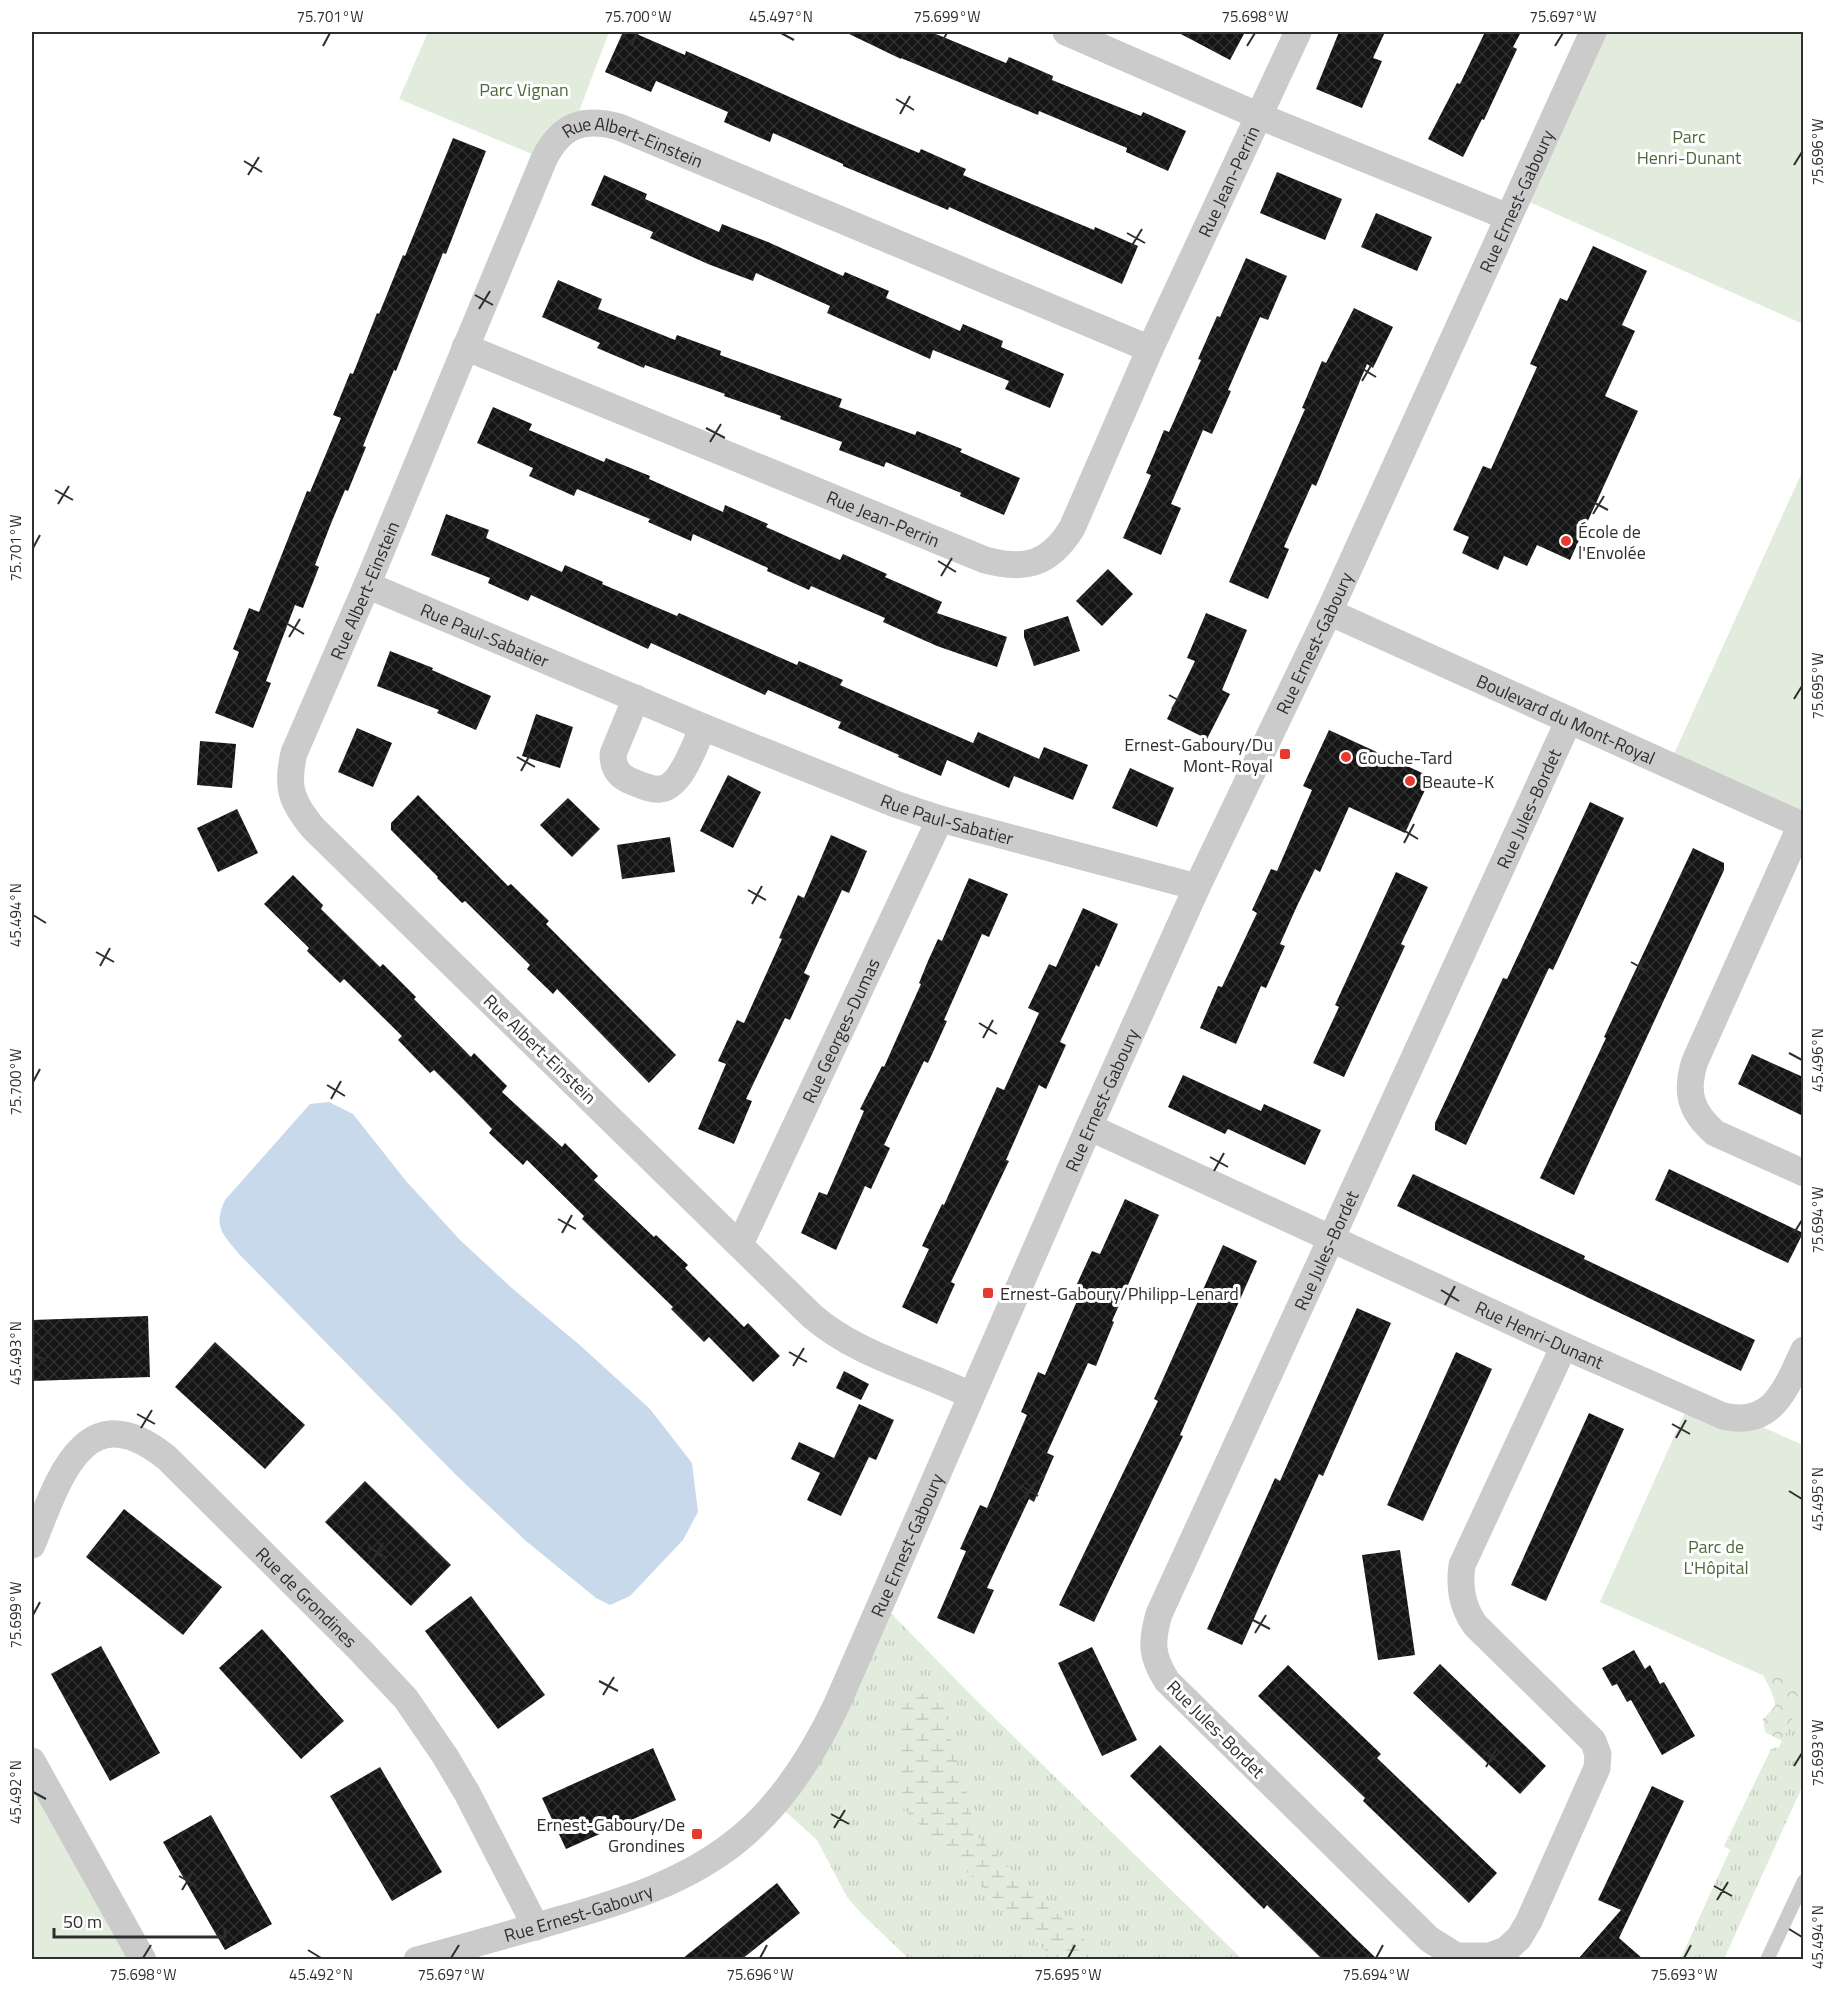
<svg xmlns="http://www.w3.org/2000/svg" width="1835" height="1991" viewBox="0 0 1835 1991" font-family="'Titillium Web',sans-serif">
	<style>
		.grass { fill: url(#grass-tufts) }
		.forest { fill: url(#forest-crowns) }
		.wetland { fill: url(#wetland-marsh) }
		.green { fill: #e2ecdc }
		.water { fill: #c8d9ec }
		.building { fill: url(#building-cross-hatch) }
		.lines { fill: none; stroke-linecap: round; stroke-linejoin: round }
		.lane { stroke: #cbcbcb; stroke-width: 14 }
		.street { stroke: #cbcbcb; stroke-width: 27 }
		.ticks { fill: none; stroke: #2e2e2e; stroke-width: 2 }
		.poi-dot { fill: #e8392e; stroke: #fff; stroke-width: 2 }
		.labels { text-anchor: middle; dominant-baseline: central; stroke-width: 6; stroke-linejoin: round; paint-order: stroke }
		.park-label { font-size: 18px; fill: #4b6b3b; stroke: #fff }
		.street-label { font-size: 18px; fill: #2e2e2e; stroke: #fff }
		.poi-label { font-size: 18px; fill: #2e2e2e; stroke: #fff; text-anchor: start }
		.neatline { fill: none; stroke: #2e2e2e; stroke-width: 2 }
		.ticks-label { font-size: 15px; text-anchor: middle; fill: #2e2e2e }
	</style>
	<defs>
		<pattern id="grass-tufts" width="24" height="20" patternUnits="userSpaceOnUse" patternTransform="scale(1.5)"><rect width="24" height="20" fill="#e2ecdc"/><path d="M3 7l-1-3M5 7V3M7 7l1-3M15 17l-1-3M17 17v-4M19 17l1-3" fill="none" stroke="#c2cbbd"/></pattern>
		<pattern id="forest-crowns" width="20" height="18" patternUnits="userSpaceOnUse" patternTransform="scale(1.5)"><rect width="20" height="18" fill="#e2ecdc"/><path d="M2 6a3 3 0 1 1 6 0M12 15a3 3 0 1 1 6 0" fill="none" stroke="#c2cbbd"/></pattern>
		<pattern id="wetland-marsh" width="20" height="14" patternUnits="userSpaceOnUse" patternTransform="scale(1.5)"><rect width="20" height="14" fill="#e2ecdc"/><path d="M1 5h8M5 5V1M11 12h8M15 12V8" fill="none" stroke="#c2cbbd"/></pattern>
		<pattern id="building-cross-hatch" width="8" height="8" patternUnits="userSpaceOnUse" patternTransform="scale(1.5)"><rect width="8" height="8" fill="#151515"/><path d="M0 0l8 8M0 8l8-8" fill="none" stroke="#2f2f2f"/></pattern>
	</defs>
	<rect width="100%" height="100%" fill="#fff"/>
	<g class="grass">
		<path d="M881,1603l93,95 268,261h-333l-48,-46 -14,-16 -30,-57 -41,-37z"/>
		<path d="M1803,1695v90l-79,174 -44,1 50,-110 -6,-4 47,-97 8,-2z"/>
	</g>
	<path class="forest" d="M1759,1666l44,4v51l-8,-8 -13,28 -17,-9 -2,-13 12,-13c0,-12 -11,-27 -16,-40z"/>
	<path class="wetland" d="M940,1688l13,60 25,89 126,122h-50l-152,-152v-107z"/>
	<g class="green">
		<path d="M428,32h181l-35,93 -30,34 -145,-60z"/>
		<path d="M1593,32h210v292l-285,-127z"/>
		<path d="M1803,470v356l-134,-61z"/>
		<path d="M1690,1401l52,17 61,27v242l-35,-16 -6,4 -162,-73z"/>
		<path d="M32,1761l111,198h-111z"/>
	</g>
	<path class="water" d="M329,1102l24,12 53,67 54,59 53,49 69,58 68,62 42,54 6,49 -15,28 -53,56 -20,9 -14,-7 -70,-57 -70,-66 -217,-221c-17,-21 -26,-27 -14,-54l85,-96z"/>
	<g class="building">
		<path d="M623,32h9l53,23 1,-4 160,71 73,31 2,-4 45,20 -3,6 35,15 96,40 1,-3 43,19 -16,38 -173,-77 -1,3 -105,-44v-2l-70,-31 -3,9 -46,-20 4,-10 -72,-31 -5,11 -46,-20z"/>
		<path d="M845,32h86l75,31 3,-6 44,19 -1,4 89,36 2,-4 43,19 -18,40 -42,-19 1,-4 -88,-37 -1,4 -137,-57v1z"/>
		<path d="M1177,32h68l-15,28z"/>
		<path d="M1339,32h46l-12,26 9,3 -20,47 -46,-19z"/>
		<path d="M1485,32h36l-8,15 4,2 -33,71 -2,-1 -19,38 -35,-18 29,-56 3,1z"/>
		<path d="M453,138l33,13 -40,103 -3,-1 -47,118 -2,-1 -16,39 -15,37 3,1 -18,44 -3,-1 -15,36 -15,39 4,2 -16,41 -8,-3 -29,76 5,2 -18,45 -38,-15 24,-61 -6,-3 16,-41 10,4 48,-121 3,1 31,-74 -8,-3 17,-42 3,1 24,-61 2,1 24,-59 2,1z"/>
		<path d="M1277,172l65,27 -17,41 -65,-27z"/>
		<path d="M604,175l43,19 -2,5 74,33 3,-8 46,18 75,34 2,-4 44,19 -3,7 74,33 3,-7 40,17 -2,6 63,27 -14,34 -45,-19 4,-8 -76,-31 -3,9 -103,-46 3,-7 -74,-33 -3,8 -45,-17 -58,-26 3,-6 -62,-27z"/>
		<path d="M1376,213l56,24 -15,34 -56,-24z"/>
		<path d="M1593,246l54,25 -25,54 13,6 -30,65 33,15 -68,149 -33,-15 -10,21 -23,-10 -6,14 -36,-17 7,-16 -16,-7 30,-64 8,3 46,-102 -7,-3 30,-66 7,3z"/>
		<path d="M1246,258l41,18 -19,44 -8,-3 -32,73 3,1 -19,43 -9,-4 -32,74 10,4 -20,47 -38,-17 28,-63 -5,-2 9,-21 9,-22 5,2 32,-72 -3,-1 19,-43 3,1z"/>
		<path d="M558,280l44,19 -4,10 77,31 2,-5 44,16 -1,4 122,44 -3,8 76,28 2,-4 45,18 -2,3 60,26 -16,37 -44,-19 1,-3 -75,-31 -2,5 -45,-17 3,-8 -62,-23 1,-3 -57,-20 1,-2 -80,-29 -1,3 -47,-20 3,-5 -58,-26z"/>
		<path d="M1354,308l39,19 -20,41 -6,-4 -51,122 -4,-2 -28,63 5,2 -21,50 -39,-17 76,-173 -3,-1 20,-47 4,2z"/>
		<path d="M493,407l39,17 -3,6 75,32 2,-4 44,18 -1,3 74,33 2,-7 43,19 -2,3 74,33 3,-6 44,20 -2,3 57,25 -5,11 70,24 -10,30 -60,-21 -54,-24 2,-4 -74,-32 -2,4 -42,-19 1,-3 -75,-34 -2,7 -43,-19 2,-3 -73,-30 -3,7 -45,-20 4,-8 -56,-25z"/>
		<path d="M446,514l43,16 -3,8 76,34 3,-7 38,17 -1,2 75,32 2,-3 118,52 2,-4 44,19 -3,5 133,58 5,-11 61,27 5,-12 44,18 -15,35 -59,-24 -5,12 -62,-28 -6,16 -43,-19 1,-2 -61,-27 3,-6 -73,-32 -3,5 -114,-52 -3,6 -117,-54 -3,6 -40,-18 2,-5 -59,-23z"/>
		<path d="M1108,569l25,25 -31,32 -26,-25z"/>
		<path d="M1206,613l41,17 -25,60 8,4 -23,45 -40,-20 28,-58 -8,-3z"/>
		<path d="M1068,616l12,35 -46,15 -10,-29v-7z"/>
		<path d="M390,651l43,17 -1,2 59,26 -15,34 -39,-17 2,-3 -62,-24z"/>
		<path d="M536,714l37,13 -13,41 -38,-12z"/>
		<path d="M357,728l35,15 -19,44 -35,-15z"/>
		<path d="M1329,730l102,47 -26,56 -56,-26 -29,65 -5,-3 -18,37 -17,38 5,2 -19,42 -5,-2 -25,58 -36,-16 18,-42 4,1 35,-74 -5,-3 19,-41 6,2 35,-81 -9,-4z"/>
		<path d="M200,741l36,3 -4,44 -35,-3z"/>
		<path d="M1130,768l44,20 -17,39 -45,-19z"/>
		<path d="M728,775l33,17 -28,56 -33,-17z"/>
		<path d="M418,795l90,91 3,-2 38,37 -3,3 130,131 -27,28 -92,-94 -4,5 -26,-25 3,-4 -65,-64 -3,2 -25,-25 1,-1 -47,-47v-7z"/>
		<path d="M568,798l32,31 -28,28 -32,-32z"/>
		<path d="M1590,802l34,16 -71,152 -4,-2 -83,177 -31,-15v-7l68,-145 4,1z"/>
		<path d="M237,809l21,44 -40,19 -21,-44z"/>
		<path d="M831,835l36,16 -18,42 -7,-3 -38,83 6,3 -20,44 -5,-2 -39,81 6,2 -18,43 -36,-15 28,-65 -8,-3 19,-41 7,3 38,-84 -3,-1 19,-43 6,3z"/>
		<path d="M670,837l5,35 -53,7 -5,-34z"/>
		<path d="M1693,848l31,15v7l-150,325 -34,-17 66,-140 -2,-1z"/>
		<path d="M1396,872l32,15 -27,57 4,2 -61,131 -31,-14 26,-56 -4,-2z"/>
		<path d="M293,875l30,30 -2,4 59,58 3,-3 33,33 -2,2 57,58 3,-4 33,33 -5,6 60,55 3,-4 33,33 -4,4 60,57 2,-2 32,30 -3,3 59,59 4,-4 32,33 -27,26 -44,-45 -5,5 -33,-33 2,-2 -91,-88 2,-3 -57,-56 -4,5 -34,-32 3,-4 -30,-31 -28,-28 -4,3 -32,-33 4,-4 -58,-57 -4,4 -33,-32 2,-3 -45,-44z"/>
		<path d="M969,878l39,16 -19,43 -7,-3 -38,86 3,1 -19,42 -4,-2 -40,84 6,3 -19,41 -6,-3 -29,64 -35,-17 18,-41 8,3 37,-84 -4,-2 22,-43 2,1 37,-83 -2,-1 9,-22 10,-22 4,2z"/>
		<path d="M1083,908l35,16 -19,43 -3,-2 -36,77 6,3 -20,44 -7,-4 -33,75 3,1 -58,121 4,2 -18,40 -35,-17 27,-58 -7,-3 20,-42 2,1 53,-118 7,3 35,-77 -11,-5 21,-44 7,3z"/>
		<path d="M1752,1054l51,23v39l-65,-32z"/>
		<path d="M1183,1075l78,36 3,-7 57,26 -16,35 -77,-36 -3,5 -57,-27z"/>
		<path d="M1669,1169l134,64 -15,30 -133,-63z"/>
		<path d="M1413,1174l172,82 -1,3 171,81 -14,31 -344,-165z"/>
		<path d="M1125,1199l34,16 -47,106 2,1 -18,44 -8,-3 -41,90 7,3 -20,46 -5,-3 -42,89 7,2 -20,44 -37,-16 29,-67 -6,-2 20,-44 7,3 40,-93 -6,-3 17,-40 7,3 38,-88 -6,-3 15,-33 8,3z"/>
		<path d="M1223,1245l34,16 -77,174 3,1 -89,186 -35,-17 99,-204 -4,-2z"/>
		<path d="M1357,1308l34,15 -68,153 -4,-2 -77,171 -35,-16 68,-151 5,3z"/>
		<path d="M148,1316l2,61 -118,4v-61z"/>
		<path d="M215,1342l90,83 -40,44 -90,-82z"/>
		<path d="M1456,1352l36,17 -69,152 -36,-16z"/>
		<path d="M844,1371l25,13 -8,16 -25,-12z"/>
		<path d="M859,1404l35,16 -18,40 -7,-3 -28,59 -34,-16 13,-27 -29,-14 8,-17 35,16z"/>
		<path d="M1589,1413l35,16 -78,172 -35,-16z"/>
		<path d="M365,1481l86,84 -40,41 -86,-84z"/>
		<path d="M124,1509l98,78 -39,48 -97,-78z"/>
		<path d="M1400,1550l15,105 -37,5 -16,-105z"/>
		<path d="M471,1596l74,99 -47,34 -73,-98z"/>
		<path d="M262,1629l82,92 -43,38 -82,-91z"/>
		<path d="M101,1646l59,107 -50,28 -59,-107z"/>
		<path d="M1092,1647l45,93 -35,16 -44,-93z"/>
		<path d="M1634,1650l11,19 5,-4 10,19 4,-2 31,54 -33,19 -31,-55 -4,2 -10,-18 -5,2 -10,-18z"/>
		<path d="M1440,1664l106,102 -26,28 -107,-101z"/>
		<path d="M1288,1665l93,89 -4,4 120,115 -28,30 -106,-102 2,-3 -107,-102z"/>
		<path d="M1160,1745l194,192 23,22h-55l-55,-54 -3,4 -134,-133z"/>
		<path d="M653,1748l23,52 -110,49 -24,-51z"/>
		<path d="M380,1767l62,105 -50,29 -62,-105z"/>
		<path d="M1652,1786l32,15 -65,137 24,21h-65l43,-49 -23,-10z"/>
		<path d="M211,1815l61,109 -47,26 -62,-108z"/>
		<path d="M777,1883l23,30 -58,46h-60z"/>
	</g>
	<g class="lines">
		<path class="lane" d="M1767,1960l37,-79"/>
		<g class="street">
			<path d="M1066,32l193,84 249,101"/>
			<path id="s1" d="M465,347l520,213c40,11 65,4 87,-32l78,-179 148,-317"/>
			<path id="s2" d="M367,585l336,142 192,77 45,15 257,68"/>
			<path id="s3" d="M1329,612l475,214"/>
			<path d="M636,698l-23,56c0,14 6,23 20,28 8,3 18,8 27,7 21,-1 35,-45 43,-62"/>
			<path d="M1801,825l-106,236c-10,31 -5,50 20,72l89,40"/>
			<path id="s4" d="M1089,1127l475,219 159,70c50,12 63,-28 81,-66"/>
			<path id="s5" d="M740,1244l200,-425"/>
			<path id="s6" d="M1564,1346l-102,219c-3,23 0,41 13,60l118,116 5,13 -1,14 -68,153 -10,17 -13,12 -16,6h-34l-27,-17 -262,-258c-16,-25 -16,-39 -8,-67l410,-894"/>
			<path id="s7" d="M970,1395c-53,-26 -113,-40 -158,-79l-499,-488c-22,-27 -27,-41 -19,-75l73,-168 177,-426c17,-34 39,-42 75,-32l531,222"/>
			<path id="s8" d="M32,1545c26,-63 51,-155 135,-87l193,192 46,49 39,57 22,37 69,134"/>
			<path d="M32,1761l111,199"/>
			<path id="s9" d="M417,1960c47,-13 94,-26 141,-40 63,-18 129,-38 181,-81 44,-36 74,-84 98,-135l252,-577 108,-240 132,-275 264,-580"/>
		</g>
	</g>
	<path class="ticks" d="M781,33l13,7M323,46l7,-13M631,46l7,-13M939,46l8,-13M1247,46l8,-13M1555,46l8,-13M896,99l18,11M900,114l10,-18M244,161l18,11M1794,165l8,-13M248,175l11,-18M1127,233l18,10M1131,247l11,-18M475,295l18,10M479,309l11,-18M1358,366l18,11M1362,381l11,-19M706,428l19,10M710,442l11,-18M55,490l18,10M1589,500l19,10M58,504l11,-18M1593,514l11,-18M33,548l7,-13M938,561l18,11M941,576l11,-18M286,623l18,11M289,637l11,-18M1169,695l18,10M1794,699l8,-13M1172,709l11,-18M517,757l18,10M521,771l10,-18M1400,828l18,11M1404,843l10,-19M748,890l18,10M752,904l10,-18M33,915l13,8M96,952l18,10M1631,962l18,10M100,966l10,-18M1635,976l10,-18M979,1023l18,11M983,1038l10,-18M1789,1053l13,7M33,1082l7,-13M327,1085l18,11M331,1099l10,-18M1210,1157l18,10M1214,1171l10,-18M558,1219l18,10M562,1233l10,-18M1794,1233l8,-13M1441,1290l18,11M1445,1305l10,-19M789,1352l18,10M33,1353l13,8M793,1366l11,-18M137,1414l18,10M1672,1424l18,10M141,1428l11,-18M1676,1438l10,-18M1020,1485l18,11M1789,1491l13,8M1024,1500l11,-18M368,1547l19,11M372,1561l11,-18M33,1615l7,-13M1251,1619l19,10M1255,1633l11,-18M599,1681l19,10M603,1695l11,-18M1482,1752l19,11M1794,1766l8,-13M1486,1767l11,-19M33,1792l13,7M831,1814l18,10M834,1828l11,-18M179,1876l18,10M1714,1886l18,10M182,1890l11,-18M1717,1900l11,-18M1789,1929l13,8M308,1950l13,8M143,1958l8,-13M451,1958l8,-13M760,1958l7,-13M1068,1958l7,-13M1376,1958l7,-13M1684,1958l7,-13"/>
	<g class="poi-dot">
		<circle cx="1566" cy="541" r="6"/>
		<rect x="1279" y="748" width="12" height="12" rx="3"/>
		<circle cx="1346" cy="757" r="6"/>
		<circle cx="1410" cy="781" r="6"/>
		<rect x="982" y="1287" width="12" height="12" rx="3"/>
		<rect x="691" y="1828" width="12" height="12" rx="3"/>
	</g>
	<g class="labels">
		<g class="park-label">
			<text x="524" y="89">Parc Vignan</text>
			<text x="1689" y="136">Parc<tspan x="1689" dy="21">Henri-Dunant</tspan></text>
			<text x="1716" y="1546">Parc de<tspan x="1716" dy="21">L'Hôpital</tspan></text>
		</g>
		<g class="street-label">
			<text stroke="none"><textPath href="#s7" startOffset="1708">Rue Albert-Einstein</textPath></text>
			<text stroke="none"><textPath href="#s1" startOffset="1044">Rue Jean-Perrin</textPath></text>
			<text stroke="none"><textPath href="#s9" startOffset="2164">Rue Ernest-Gaboury</textPath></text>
			<text stroke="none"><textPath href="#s1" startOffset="452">Rue Jean-Perrin</textPath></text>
			<text stroke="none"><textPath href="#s7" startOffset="1134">Rue Albert-Einstein</textPath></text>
			<text stroke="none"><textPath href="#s2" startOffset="128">Rue Paul-Sabatier</textPath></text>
			<text stroke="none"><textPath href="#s9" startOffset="1678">Rue Ernest-Gaboury</textPath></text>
			<text stroke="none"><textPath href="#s3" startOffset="260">Boulevard du Mont-Royal</textPath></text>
			<text stroke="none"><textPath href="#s6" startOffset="2110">Rue Jules-Bordet</textPath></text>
			<text stroke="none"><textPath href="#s2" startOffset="626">Rue Paul-Sabatier</textPath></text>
			<text stroke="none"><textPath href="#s5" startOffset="236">Rue Georges-Dumas</textPath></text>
			<text transform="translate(540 1049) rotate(44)">Rue Albert-Einstein</text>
			<text stroke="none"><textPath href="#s9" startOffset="1174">Rue Ernest-Gaboury</textPath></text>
			<text stroke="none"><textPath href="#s6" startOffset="1624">Rue Jules-Bordet</textPath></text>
			<text stroke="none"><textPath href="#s4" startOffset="496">Rue Henri-Dunant</textPath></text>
			<text stroke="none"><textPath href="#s9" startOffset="688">Rue Ernest-Gaboury</textPath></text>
			<text stroke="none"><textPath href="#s8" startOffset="402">Rue de Grondines</textPath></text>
			<text transform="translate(1216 1729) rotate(45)">Rue Jules-Bordet</text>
			<text stroke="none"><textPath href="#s9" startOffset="168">Rue Ernest-Gaboury</textPath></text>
		</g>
		<g class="poi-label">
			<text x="1578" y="531">École de<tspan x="1578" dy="21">l'Envolée</tspan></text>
			<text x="1273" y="744" text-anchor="end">Ernest-Gaboury/Du<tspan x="1273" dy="21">Mont-Royal</tspan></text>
			<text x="1358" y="757">Couche-Tard</text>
			<text x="1422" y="781">Beaute-K</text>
			<text x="1000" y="1293">Ernest-Gaboury/Philipp-Lenard</text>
			<text x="685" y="1824" text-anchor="end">Ernest-Gaboury/De<tspan x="685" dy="21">Grondines</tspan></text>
		</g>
	</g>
	<rect width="1835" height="1991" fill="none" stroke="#ffffff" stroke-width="66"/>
	<path d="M54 1928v9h171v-9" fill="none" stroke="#2e2e2e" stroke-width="3"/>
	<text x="63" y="1928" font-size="18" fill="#2e2e2e" stroke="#ffffff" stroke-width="4.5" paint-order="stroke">50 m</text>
	<rect x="33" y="33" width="1769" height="1925" class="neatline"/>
	<g class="ticks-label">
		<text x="330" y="22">75.701°W</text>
		<text x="638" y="22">75.700°W</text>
		<text x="781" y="22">45.497°N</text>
		<text x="947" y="22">75.699°W</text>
		<text x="1255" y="22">75.698°W</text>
		<text x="1563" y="22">75.697°W</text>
		<text transform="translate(1818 152) rotate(-90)" y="5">75.696°W</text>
		<text transform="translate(16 548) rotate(-90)" y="5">75.701°W</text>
		<text transform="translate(1818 686) rotate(-90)" y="5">75.695°W</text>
		<text transform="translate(16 915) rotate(-90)" y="5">45.494°N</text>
		<text transform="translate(1818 1060) rotate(-90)" y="5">45.496°N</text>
		<text transform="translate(16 1082) rotate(-90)" y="5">75.700°W</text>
		<text transform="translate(1818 1220) rotate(-90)" y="5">75.694°W</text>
		<text transform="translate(16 1353) rotate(-90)" y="5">45.493°N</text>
		<text transform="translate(1818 1499) rotate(-90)" y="5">45.495°N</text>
		<text transform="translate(16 1615) rotate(-90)" y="5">75.699°W</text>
		<text transform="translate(1818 1753) rotate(-90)" y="5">75.693°W</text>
		<text transform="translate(16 1792) rotate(-90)" y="5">45.492°N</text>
		<text transform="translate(1818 1937) rotate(-90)" y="5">45.494°N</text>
		<text x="143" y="1980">75.698°W</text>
		<text x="321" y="1980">45.492°N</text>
		<text x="451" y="1980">75.697°W</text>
		<text x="760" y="1980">75.696°W</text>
		<text x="1068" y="1980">75.695°W</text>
		<text x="1376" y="1980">75.694°W</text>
		<text x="1684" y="1980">75.693°W</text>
	</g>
</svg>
